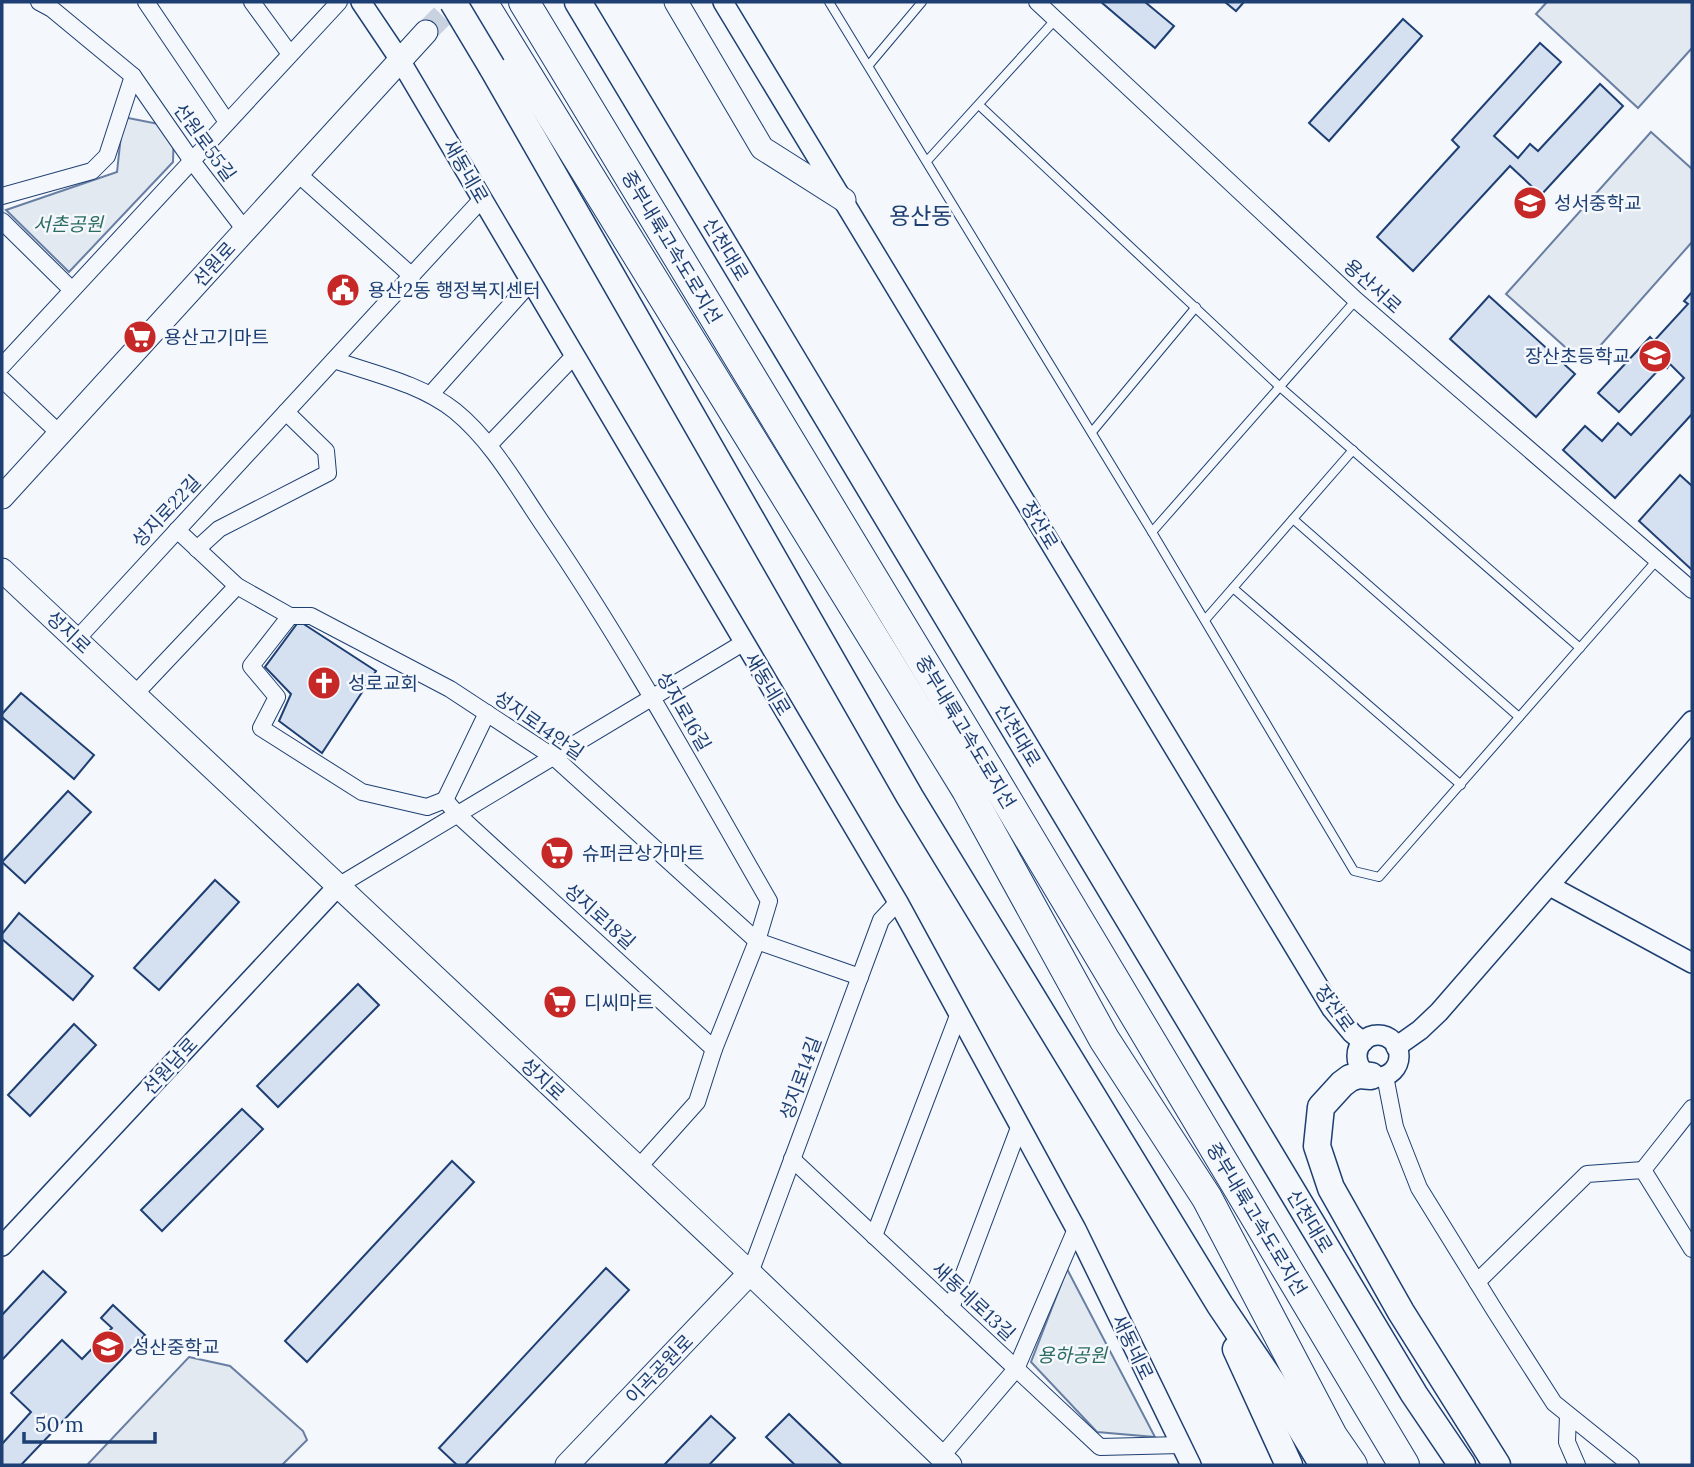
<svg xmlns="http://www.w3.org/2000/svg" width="1694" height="1467" viewBox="0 0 1694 1467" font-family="Lora,'Noto Sans KR',serif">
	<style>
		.green { fill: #e3e9f0; stroke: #687fa3; stroke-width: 2 }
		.building { fill: #d5e0f0; stroke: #1d3f73; stroke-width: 2 }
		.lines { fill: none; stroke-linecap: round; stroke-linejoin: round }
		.secondary-tunnel { stroke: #c9d2e0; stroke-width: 23; stroke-dasharray: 23 11; stroke-linecap: butt }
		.service-casing { stroke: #1d3f73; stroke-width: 10 }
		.minor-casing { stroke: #1d3f73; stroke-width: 18 }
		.tertiary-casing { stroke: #1d3f73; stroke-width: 22 }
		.secondary-casing { stroke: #1d3f73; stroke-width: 25 }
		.trunk-casing { stroke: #1d3f73; stroke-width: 29 }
		.motorway-casing { stroke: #1d3f73; stroke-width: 32 }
		.service { stroke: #f4f7fb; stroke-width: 8 }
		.minor { stroke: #f4f7fb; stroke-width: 16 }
		.tertiary { stroke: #f4f7fb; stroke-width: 19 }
		.secondary { stroke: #f4f7fb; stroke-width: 23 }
		.trunk { stroke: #f4f7fb; stroke-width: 26 }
		.motorway { stroke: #f4f7fb; stroke-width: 30 }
		.trunk-bridge-casing { stroke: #1d3f73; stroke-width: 29; stroke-linecap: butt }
		.trunk-bridge { stroke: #f4f7fb; stroke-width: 26 }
		.labels { text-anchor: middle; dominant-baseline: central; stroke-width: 5; stroke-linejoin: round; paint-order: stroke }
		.street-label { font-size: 19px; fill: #1d3f73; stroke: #f4f7fb }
		.poi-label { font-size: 19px; fill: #1d3f73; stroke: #f4f7fb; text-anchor: start }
		.park-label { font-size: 19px; font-style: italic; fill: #2c6c60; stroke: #f4f7fb }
		.quarter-label { font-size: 23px; fill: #1d3f73; stroke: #f4f7fb }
	</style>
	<rect width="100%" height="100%" fill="#f4f7fb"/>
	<g class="green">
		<path d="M1547,2h145v46l-54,60 -102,-94z"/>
		<path d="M123,117l51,10 -1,35 -104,110 -63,-62 111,-38z"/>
		<path d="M1651,132l41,37v73l-108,122 -78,-70z"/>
		<path d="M1067,1269l88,168 -58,-5 -66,-70z"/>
		<path d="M189,1357l41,9 73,65 4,9 -25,25h-195z"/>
	</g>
	<g class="building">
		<path d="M1101,2h44l29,24 -19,22z"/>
		<path d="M1225,2h19l-8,9z"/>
		<path d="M1403,19l19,17 -93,105 -20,-18z"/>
		<path d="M1540,43l21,19 -67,74 24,22 12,-14 8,7 62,-67 23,22 -82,89 -31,-29 -97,105 -36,-34 82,-90 -7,-7z"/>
		<path d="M1692,292v122l-77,84 -52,-48 22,-24 17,15 16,-18 13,12 53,-57 -14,-14 -3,4 -4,-3 -44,47 -21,-19 52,-56 4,4 34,-37 -4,-3z"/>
		<path d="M1489,296l86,78 -39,43 -86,-78z"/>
		<path d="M1680,475l12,11v84l-53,-49z"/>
		<path d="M299,621l77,50 -54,82 -43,-32 12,-27 -26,-27z"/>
		<path d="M21,693l73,62 -20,24 -72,-62v-3z"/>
		<path d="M68,791l23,21 -66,71 -23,-21z"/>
		<path d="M215,880l24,22 -80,88 -25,-22z"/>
		<path d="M19,913l74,63 -20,24 -71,-61v-5z"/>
		<path d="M358,984l21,21 -101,102 -21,-21z"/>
		<path d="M74,1024l22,21 -66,71 -22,-21z"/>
		<path d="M242,1109l21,20 -101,102 -21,-21z"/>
		<path d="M452,1161l22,21 -167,180 -22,-21z"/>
		<path d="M606,1268l23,22 -164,175h-8l-18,-17z"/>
		<path d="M43,1271l23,21 -64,68v-45z"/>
		<path d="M113,1305l32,30 -124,130h-19v-21l29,-32 -20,-19 51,-53 20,19 30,-31 -11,-10z"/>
		<path d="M789,1414l53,51h-47l-29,-28z"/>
		<path d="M711,1416l24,22 -26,27h-45z"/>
	</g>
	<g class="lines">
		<path class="secondary-tunnel" d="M426,32l30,-30"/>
		<defs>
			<g id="service">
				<path d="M829,2l323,530 202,339 25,6 278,-317"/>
				<path d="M869,65l53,-63"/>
				<path d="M979,105l301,282 300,261"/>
				<path d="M927,161l129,-142"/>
				<path d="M1092,432l104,-125"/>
				<path d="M1293,519l226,198"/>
				<path d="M1152,532l204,-232"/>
				<path d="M1233,588l228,197"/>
				<path d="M1205,620l148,-170"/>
			</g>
			<g id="minor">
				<path d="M39,2l13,7 81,67 59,85 53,69"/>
				<path d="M146,2l81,120"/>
				<path d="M252,2l38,52"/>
				<path d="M1037,2l319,298 336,290"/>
				<path d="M297,173l115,103"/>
				<path d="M2,196l90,-25 15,-15 26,-80"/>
				<path d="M2,221l70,69"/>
				<path d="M334,360c41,14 87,24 121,51 38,31 63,77 91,118 81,119 151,247 223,372l-12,40 -43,108 -17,53 -59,66"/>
				<path d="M2,366l337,-364"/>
				<path d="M2,379l57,54"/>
				<path d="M431,394l100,-112"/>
				<path d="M489,445l85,-89"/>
				<path d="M177,530l60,56 53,30h21l139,73 105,69 202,183 103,36"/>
				<path d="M197,549l22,-20 109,-56 -2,-22 -40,-39"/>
				<path d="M290,616l-39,50 26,31 -16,31 101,64 65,15 18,-7 13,15 256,234"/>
				<path d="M77,639l405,-440"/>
				<path d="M135,694l102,-108"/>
				<path d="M445,800l42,-87"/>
				<path d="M338,886l405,-243"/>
				<path d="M1385,1076l10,51 24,61 76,123 59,92 77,62"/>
				<path d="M792,1159l308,288 81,-2"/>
				<path d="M1643,1170l49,-62"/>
				<path d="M874,1236l85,-223"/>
				<path d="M750,1273l131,-353 17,-18"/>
				<path d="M1477,1282l110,-108 56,-4 49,79"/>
				<path d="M951,1308l69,-183"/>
				<path d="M1568,1415l-1,27 10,23"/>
				<path d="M941,1457l75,-88 60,-140"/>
			</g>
			<g id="tertiary">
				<path d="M361,2l39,58 498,842 178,327 115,236"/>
				<path d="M723,2l609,1007 20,24 11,9"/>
				<path d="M1550,886l142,77"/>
				<circle cx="1378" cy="1056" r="21"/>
				<path d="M1396,1047l24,-17 19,-18 253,-291"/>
				<path d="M2,1246l336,-360"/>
			</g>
			<g id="secondary">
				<path d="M676,2l86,146 82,52"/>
				<path d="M2,497l424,-465"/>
				<path d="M2,570l748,703 200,192"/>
				<path d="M567,1465l183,-192"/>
			</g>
			<g id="trunk">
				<path d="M578,2l836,1392 48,71"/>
				<path d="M492,67l418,730 310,508 60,89 43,71"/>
				<path d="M1371,1076l-12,-1 -9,3 -8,6 -21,23 -4,39 14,42 70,124 96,153"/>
				<path d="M1236,1349l53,116"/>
			</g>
			<g id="motorway">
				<path d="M482,2l485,788 137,249 103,159 125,238 20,29"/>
				<path d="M524,2l467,772 413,691"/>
			</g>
		</defs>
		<use href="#service" class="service-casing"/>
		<use href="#minor" class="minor-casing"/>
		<use href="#tertiary" class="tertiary-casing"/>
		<use href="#secondary" class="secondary-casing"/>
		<use href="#trunk" class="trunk-casing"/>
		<use href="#motorway" class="motorway-casing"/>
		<use href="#service" class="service"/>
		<use href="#minor" class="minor"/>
		<use href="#tertiary" class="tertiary"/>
		<use href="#secondary" class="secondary"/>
		<use href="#trunk" class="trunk"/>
		<use href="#motorway" class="motorway"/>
		<defs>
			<path id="trunk-bridge" d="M453,2l39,65"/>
		</defs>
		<use href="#trunk-bridge" class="trunk-bridge-casing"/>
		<use href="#trunk-bridge" class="trunk-bridge"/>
	</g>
	<defs>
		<symbol id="school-disc" viewBox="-11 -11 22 22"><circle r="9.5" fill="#c62828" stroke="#f4f7fb"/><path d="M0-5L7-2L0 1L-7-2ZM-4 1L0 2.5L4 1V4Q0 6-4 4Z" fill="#fff"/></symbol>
		<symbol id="civic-disc" viewBox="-11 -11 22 22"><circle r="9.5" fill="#c62828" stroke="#f4f7fb"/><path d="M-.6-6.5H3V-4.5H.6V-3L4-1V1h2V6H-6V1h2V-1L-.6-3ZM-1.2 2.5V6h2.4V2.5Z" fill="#fff"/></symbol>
		<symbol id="supermarket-disc" viewBox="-11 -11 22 22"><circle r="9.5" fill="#c62828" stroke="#f4f7fb"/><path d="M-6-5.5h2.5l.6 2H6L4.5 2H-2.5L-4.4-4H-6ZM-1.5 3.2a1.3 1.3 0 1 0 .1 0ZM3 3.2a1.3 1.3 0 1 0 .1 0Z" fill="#fff"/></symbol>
		<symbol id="church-disc" viewBox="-11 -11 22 22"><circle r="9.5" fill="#c62828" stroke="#f4f7fb"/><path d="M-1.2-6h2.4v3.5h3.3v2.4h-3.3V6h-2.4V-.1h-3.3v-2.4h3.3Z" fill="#fff"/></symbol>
	</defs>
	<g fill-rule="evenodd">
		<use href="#school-disc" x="1511" y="184" width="38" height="38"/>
		<use href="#civic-disc" x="324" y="271" width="38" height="38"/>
		<use href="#supermarket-disc" x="121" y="318" width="38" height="38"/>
		<use href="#school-disc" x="1636" y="337" width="38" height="38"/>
		<use href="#church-disc" x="305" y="664" width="38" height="38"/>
		<use href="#supermarket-disc" x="538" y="834" width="38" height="38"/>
		<use href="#supermarket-disc" x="541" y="983" width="38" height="38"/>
		<use href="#school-disc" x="89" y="1328" width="38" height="38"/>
	</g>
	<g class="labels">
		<g class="street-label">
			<text transform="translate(205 142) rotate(54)">선원로55길</text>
			<text transform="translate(466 171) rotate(60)">새동네로</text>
			<text transform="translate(672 247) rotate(59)">중부내륙고속도로지선</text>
			<text transform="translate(726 249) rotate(59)">신천대로</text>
			<text transform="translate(214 264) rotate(-48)">선원로</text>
			<text transform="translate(1373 286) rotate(42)">용산서로</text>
			<text transform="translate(166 511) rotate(-47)">성지로22길</text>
			<text transform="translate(1040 525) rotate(59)">장산로</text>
			<text transform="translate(69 632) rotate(43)">성지로</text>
			<text transform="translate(768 684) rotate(59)">새동네로</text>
			<text transform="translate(684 711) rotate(60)">성지로16길</text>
			<text transform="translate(539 725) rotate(35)">성지로14안길</text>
			<text transform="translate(966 732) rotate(59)">중부내륙고속도로지선</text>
			<text transform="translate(1018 735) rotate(59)">신천대로</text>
			<text transform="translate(600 916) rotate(42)">성지로18길</text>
			<text transform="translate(1335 1008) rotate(54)">장산로</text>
			<text transform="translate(170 1066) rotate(-47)">선원남로</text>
			<text transform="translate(800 1078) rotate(-70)">성지로14길</text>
			<text transform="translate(543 1079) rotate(43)">성지로</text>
			<text transform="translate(1257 1219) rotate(59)">중부내륙고속도로지선</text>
			<text transform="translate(1310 1221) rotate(59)">신천대로</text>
			<text transform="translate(974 1301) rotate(43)">새동네로13길</text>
			<text transform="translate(1133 1347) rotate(64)">새동네로</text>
			<text transform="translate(659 1369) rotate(-46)">이곡공원로</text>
		</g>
		<g class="poi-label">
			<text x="1554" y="203">성서중학교</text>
			<text x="368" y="290">용산2동 행정복지센터</text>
			<text x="164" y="337">용산고기마트</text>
			<text x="1630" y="356" text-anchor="end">장산초등학교</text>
			<text x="348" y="683">성로교회</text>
			<text x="582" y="853">슈퍼큰상가마트</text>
			<text x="584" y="1002">디씨마트</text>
			<text x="132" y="1347">성산중학교</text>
		</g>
		<g class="park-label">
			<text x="68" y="224">서촌공원</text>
			<text x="1072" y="1355">용하공원</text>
		</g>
		<g class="quarter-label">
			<text x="921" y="215">용산동</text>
		</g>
	</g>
	<rect width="1694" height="1467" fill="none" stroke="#1d3f73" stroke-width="7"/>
	<path d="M24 1432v10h131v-10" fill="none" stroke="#1d3f73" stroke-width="3.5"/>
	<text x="35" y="1432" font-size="21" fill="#1d3f73" stroke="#f4f7fb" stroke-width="5" paint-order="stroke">50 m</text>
</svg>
